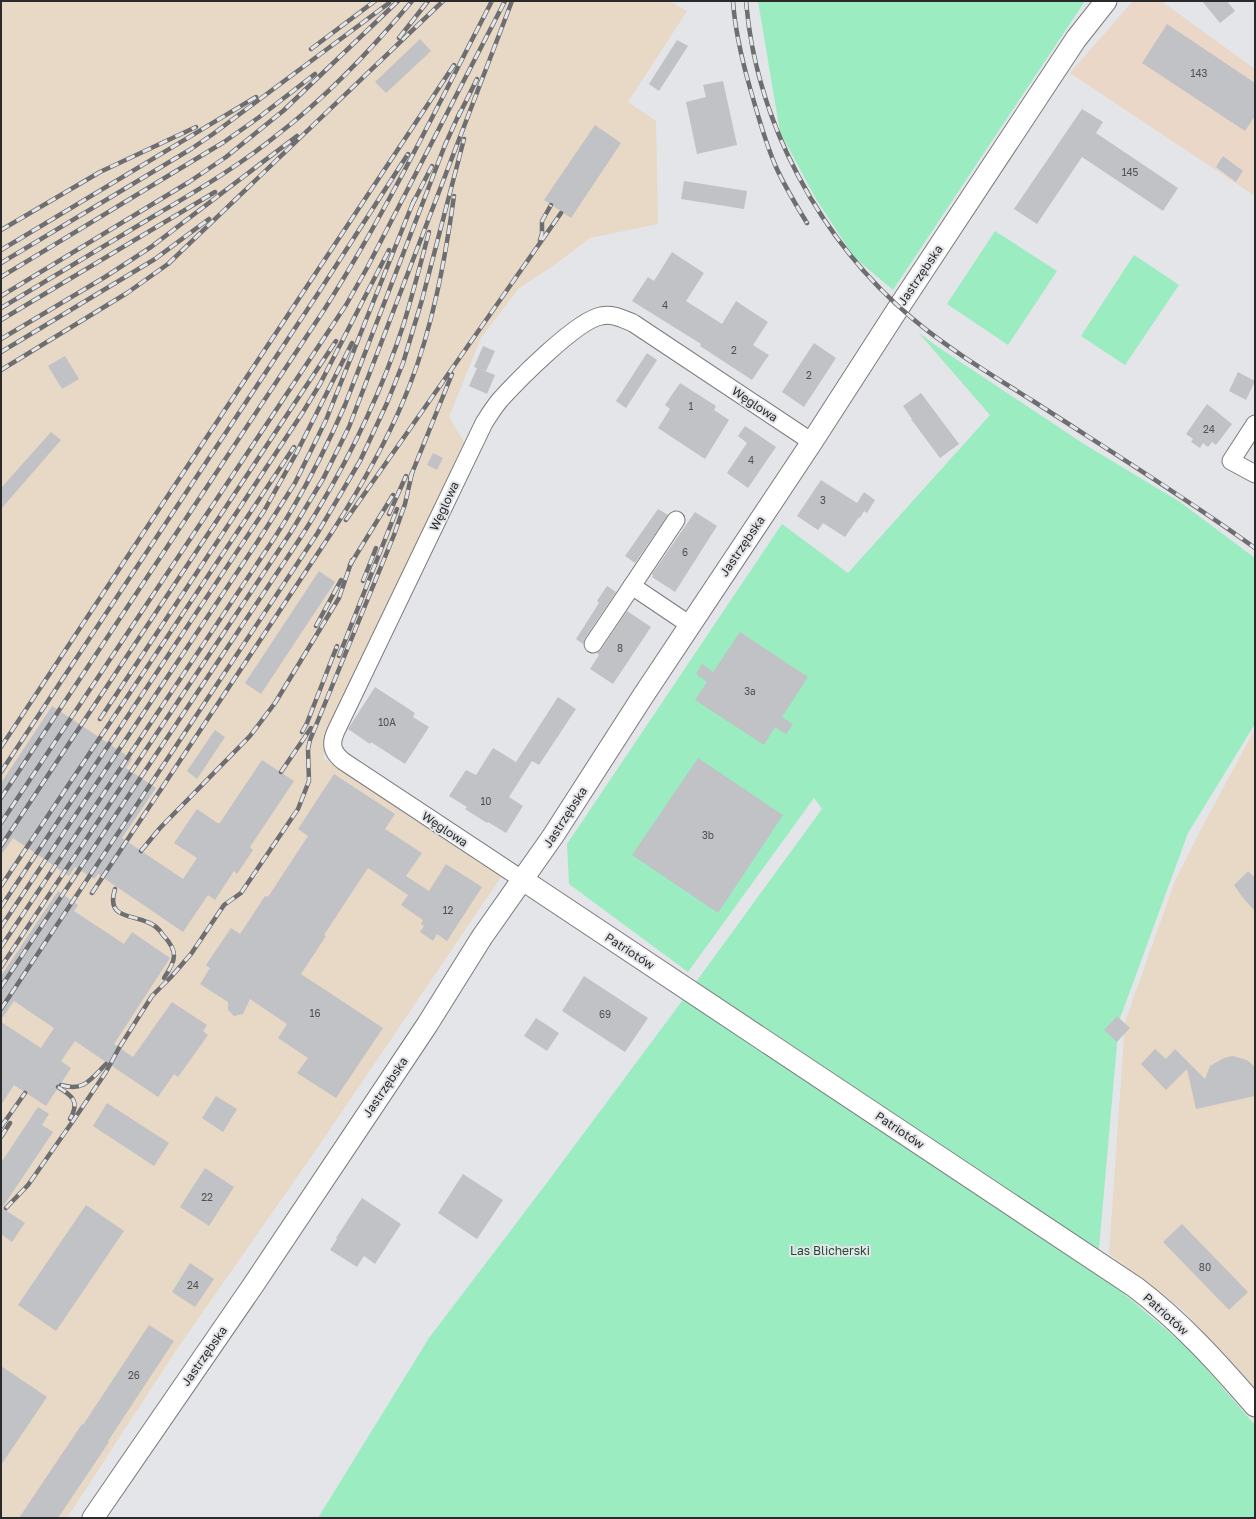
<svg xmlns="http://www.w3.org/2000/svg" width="1256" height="1519" viewBox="0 0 1256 1519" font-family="'Golos Text',sans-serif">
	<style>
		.commercial { fill: #ebd7c8 }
		.industrial { fill: #e8d8c6 }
		.green { fill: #9becc0 }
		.building { fill: #c1c2c5 }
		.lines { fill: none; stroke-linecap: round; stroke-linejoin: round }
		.minor-casing { stroke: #7b7b7e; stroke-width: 19 }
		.tertiary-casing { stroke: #7b7b7e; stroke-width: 23 }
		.minor { stroke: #fff; stroke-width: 17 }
		.tertiary { stroke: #fff; stroke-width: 21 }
		.rail-casing { stroke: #6e6e70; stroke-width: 4.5 }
		.rail { stroke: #e4e5e8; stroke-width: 3; stroke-dasharray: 9; stroke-linecap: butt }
		.labels { text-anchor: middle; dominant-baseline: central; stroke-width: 4; stroke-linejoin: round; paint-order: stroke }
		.number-label { font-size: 10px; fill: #505052 }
		.street-label { font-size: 12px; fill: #2a2a2b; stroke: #e4e5e8 }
		.park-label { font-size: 12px; fill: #204b35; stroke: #e4e5e8 }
	</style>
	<rect width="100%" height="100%" fill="#e4e5e8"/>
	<path class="commercial" d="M1133,1h28l94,68v127l-185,-123z"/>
	<g class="industrial">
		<path d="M1,1h668l18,10 -59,91 28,19 2,103 -68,14 -37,28 -34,22 -38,50 -32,79 15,25 -124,266 -17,50 178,119 -183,270 -143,205 -108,166h-66z"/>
		<path d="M1255,729v660l-72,-79 -74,-56 16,-232 50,-141 23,-46z"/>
	</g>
	<g class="green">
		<path d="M758,1h327l-192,289 -39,-33 -38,-58 -36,-67z"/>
		<path d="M995,231l62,40 -49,74 -61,-41z"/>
		<path d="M1134,255l45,30 -54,80 -44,-29z"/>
		<path d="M918,332l20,15 146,97 96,58 75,56v166l-67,109 -69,188 -22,250 92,78 66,76v93h-937l111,-180 114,-150 142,-191 137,-188 -8,-11 -126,174 -119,-88 -2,-40 215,-320 66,49 142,-158z"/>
	</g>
	<g class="building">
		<path d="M1202,1h25l8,10 -15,12z"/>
		<path d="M1167,24l88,59v33l-10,15 -103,-68z"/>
		<path d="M420,39l11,12 -45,42 -11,-11z"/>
		<path d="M677,40l11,6 -29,45 -10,-7z"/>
		<path d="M723,81l14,64 -40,9 -11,-52 20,-5 -3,-12z"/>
		<path d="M1082,109l21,13 -7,11 82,55 -15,23 -81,-54 -45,67 -23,-15z"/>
		<path d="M595,125l26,18 -50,75 -27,-18z"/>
		<path d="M1223,156l20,15 -7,11 -20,-15z"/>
		<path d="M684,181l63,10 -3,18 -63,-10z"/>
		<path d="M672,252l32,21 -18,28 36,23 14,-23 32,21 -15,23 16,10 -17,25 -52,-34 1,-2 -69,-43 16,-24 6,4z"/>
		<path d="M814,343l22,15 -32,49 -22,-15z"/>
		<path d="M483,346l12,5 -9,20 -6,-2 15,6 -8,19 -18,-8 8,-18 -3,-1z"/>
		<path d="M647,353l10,7 -31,48 -10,-7z"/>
		<path d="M65,356l14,23 -17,10 -14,-23z"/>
		<path d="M1238,372l17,9 -9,19 -17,-9z"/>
		<path d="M680,383l36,23 -2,4 15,10 -24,39 -47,-31 12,-19 -5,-4z"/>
		<path d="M921,393l38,51 -19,14 -29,-39h1l-9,-13z"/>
		<path d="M1207,404l25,20 -16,21 -4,-3 -4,5 -5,-4 -3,5 -9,-6 2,-3 -7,-5z"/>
		<path d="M745,426l31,21 -28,41 -21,-15 20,-30 -9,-7z"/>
		<path d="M51,432l10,8 -60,69v-21z"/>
		<path d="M433,453l10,5 -6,12 -10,-5z"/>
		<path d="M821,480l36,23 7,-11 11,8 -8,13 -3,-2 -4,7 -1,-1 -14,20 -22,-14 -5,7 -21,-14z"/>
		<path d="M658,509l10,6 -33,48 -10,-7z"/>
		<path d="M695,512l22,14 -42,66 -23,-15 1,-2 -1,-1z"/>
		<path d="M319,571l16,11 -74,112 -16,-11z"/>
		<path d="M607,586l9,6 -31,46 -2,6 -7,-5 23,-36 -2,-2z"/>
		<path d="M627,611l24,16 -38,57 -23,-15 9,-14 -2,-2 4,-3z"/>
		<path d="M740,632l68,45 -26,40 11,7 -7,10 -11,-7 -11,18 -69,-45 12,-18 -11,-8 6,-10 11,8z"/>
		<path d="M375,687l40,26 -2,4 16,10 -24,37 -34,-22 -1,2 -22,-15z"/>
		<path d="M558,697l18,12 -37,56 -7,-4 -23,36 14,9 -17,27 -18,-11 -1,1 -22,-14 2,-2 -18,-11 17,-26 10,5 17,-27 23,14z"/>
		<path d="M52,706l80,53 -6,9 30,20 -34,50 61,41 14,-21 -23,-15 23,-34 22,15 43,-64 32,21 -44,66 3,3 -16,24 -3,-3 -19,29 -7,-5 -25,37 -85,-58 -4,5 -19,-12 -6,9 -56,-38 -12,17v-72z"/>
		<path d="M215,730l10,7 -28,42 -10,-8z"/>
		<path d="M698,758l85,57 -65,98 -86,-58z"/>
		<path d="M334,774l61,40 -10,15 37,24 -16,23 23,15 17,-27 36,23 -35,54 -10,-7 -4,7 -13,-9 4,-6 -3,-2 2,-4 -22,-15 7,-10 -40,-27 -44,67 2,1 -25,38 82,54 -47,70 -39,-25 11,-15 -30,-20 9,-14 -37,-25 -7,15 -9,2 -6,-6v-8l-28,-18 10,-16 -4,-3 25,-37 9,6 25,-38 3,1 40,-61 -10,-7z"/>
		<path d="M1248,871l7,7v33l-12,-13 -9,-13z"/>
		<path d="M58,891l20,14 -4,6 50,33 8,-12 38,26 -56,86 19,13 39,-55 35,23 -4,6 5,4 -17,24 -13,18 -4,-3 -16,23 -83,-56 -14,20 10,7 -25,38 -32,-21 -13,20v-83l40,26 13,-20 -40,-27 -13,19v-44z"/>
		<path d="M584,976l64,42 -23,34 -63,-41z"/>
		<path d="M1117,1016l13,12 -13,14 -13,-12z"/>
		<path d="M536,1018l23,15 -12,18 -23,-15z"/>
		<path d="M1155,1049l11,10 9,-10 30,30 5,-13 14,-8 9,-2 14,4 7,6 1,3v27l-59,13 -9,-40 -21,21 -25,-26z"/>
		<path d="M216,1096l21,13 -14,23 -21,-14z"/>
		<path d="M107,1103l62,40 -15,23 -61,-40z"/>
		<path d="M38,1107l11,7 -7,11 11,7 -51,76 23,15 -13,19 -11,-8v-71z"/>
		<path d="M205,1168l29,19 -25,39 -29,-19z"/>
		<path d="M463,1174l40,26 -26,39 -39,-26z"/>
		<path d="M362,1198l39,26 -26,40 -11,-8 -7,11 -27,-17 7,-11 -1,-1z"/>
		<path d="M86,1205l38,26 -68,100 -38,-26z"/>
		<path d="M1182,1224l66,68 -19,18 -66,-68z"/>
		<path d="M190,1263l24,16 -19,28 -23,-15z"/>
		<path d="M149,1325l25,16 -66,100 1,1 -51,76h-39l63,-94 1,1z"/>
		<path d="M1,1366l46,31 -46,68z"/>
	</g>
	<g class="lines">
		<defs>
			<g id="minor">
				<path d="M1255,424l-24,37 24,13"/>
				<path d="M676,520l-44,66 58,39"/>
				<path d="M593,644l39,-58"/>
				<path d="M523,880l-180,-119c-11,-9 -13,-17 -7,-30l148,-308c5,-8 10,-16 16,-23 17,-19 77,-80 101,-84 11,-3 22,3 32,7l179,119"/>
			</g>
			<g id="tertiary">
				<path d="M523,880l612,407c45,34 83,76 120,119"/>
				<path d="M93,1518l161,-234 173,-259 55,-88 71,-101 90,-140 169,-254 87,-135 177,-268 30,-38"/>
			</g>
		</defs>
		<use href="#minor" class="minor-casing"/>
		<use href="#tertiary" class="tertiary-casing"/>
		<use href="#minor" class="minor"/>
		<use href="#tertiary" class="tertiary"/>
		<defs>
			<g id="rail">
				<path d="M733,1c2,30 9,59 17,87 8,27 15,54 26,79 9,20 20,38 31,56"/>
				<path d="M746,1c10,121 74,240 167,318 37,31 79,56 120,82 74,48 150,95 222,147"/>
				<path d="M399,38l29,-37"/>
				<path d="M311,49l64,-48"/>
				<path d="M458,117l19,-38"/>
				<path d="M412,205l20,-39"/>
				<path d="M1,230l99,-58 96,-45"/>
				<path d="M540,240l2,-6v-13l9,-16"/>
				<path d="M1,250l255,-153"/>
				<path d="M1,263l190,-114 22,-15 176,-131"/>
				<path d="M1,277l223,-135 34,-24 57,-44"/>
				<path d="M1,296l188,-114 37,-25 57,-46 115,-110"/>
				<path d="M1,308c51,-31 102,-61 153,-92 42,-25 85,-50 123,-81 51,-39 94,-85 135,-134"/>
				<path d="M1,320l214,-128"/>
				<path d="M1,339l104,-62 46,-30 146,-111"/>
				<path d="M1,352l154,-93 54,-40"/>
				<path d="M1,370l126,-77 41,-29 275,-263"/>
				<path d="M410,478l42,-104"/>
				<path d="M389,514l17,-38"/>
				<path d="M346,520l215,-307"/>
				<path d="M350,565l43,-70"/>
				<path d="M363,581l13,-33"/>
				<path d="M316,626l25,-46"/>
				<path d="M339,656l58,-147"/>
				<path d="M100,719l203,-307 17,-28 69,-134"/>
				<path d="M302,732l5,-9 30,-77"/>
				<path d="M1,747l453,-682"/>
				<path d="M1,772l318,-480 89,-138"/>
				<path d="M281,772l30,-44"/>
				<path d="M1,798l323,-488c63,-99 114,-205 168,-309"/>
				<path d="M1,823l345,-518 21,-37 138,-267"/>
				<path d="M1,846l335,-505"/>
				<path d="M141,851l19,-23 90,-92 25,-33 64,-105 13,-38"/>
				<path d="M1,886l293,-439"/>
				<path d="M115,889c-9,29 14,25 32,33 7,2 12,7 16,13 16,17 13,25 1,43"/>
				<path d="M92,893l242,-364c28,-44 56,-93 75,-142 24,-61 36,-127 45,-191"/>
				<path d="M1,907l263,-396 33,-59 55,-109"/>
				<path d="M1,927l257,-386 37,-58 31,-63 88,-220"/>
				<path d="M1,947l274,-410c27,-42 50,-86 70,-132l100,-260 15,-33"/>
				<path d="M1,967l290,-435 32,-53 26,-52 163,-426"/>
				<path d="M1,987l298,-447c44,-68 80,-140 105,-217 9,-30 17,-61 25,-91"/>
				<path d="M1,1009l316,-475 43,-73 27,-58 16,-40 19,-63 42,-161"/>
				<path d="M61,1085c23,7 30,-6 45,-21"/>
				<path d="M58,1087c15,9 22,15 12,32"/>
				<path d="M1,1127l24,-34"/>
				<path d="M1,1137l9,-14"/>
				<path d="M6,1208l22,-23 45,-64 33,-49 13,-24 33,-52 19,-19 20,-23 33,-49 17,-12 57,-84 11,-28 -1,-32 2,-9 84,-205 11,-31 7,-31"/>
			</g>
		</defs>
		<use href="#rail" class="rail-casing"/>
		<use href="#rail" class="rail"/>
	</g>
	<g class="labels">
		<g class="number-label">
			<text x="1199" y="73">143</text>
			<text x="1130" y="172">145</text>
			<text x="665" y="305">4</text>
			<text x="734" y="350">2</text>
			<text x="809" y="375">2</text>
			<text x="691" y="406">1</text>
			<text x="1209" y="429">24</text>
			<text x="751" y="460">4</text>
			<text x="823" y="500">3</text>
			<text x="685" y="552">6</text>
			<text x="620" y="648">8</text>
			<text x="750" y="691">3a</text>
			<text x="387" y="722">10A</text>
			<text x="486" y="801">10</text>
			<text x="708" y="835">3b</text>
			<text x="448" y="910">12</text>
			<text x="315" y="1013">16</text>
			<text x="605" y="1014">69</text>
			<text x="207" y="1197">22</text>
			<text x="1205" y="1267">80</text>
			<text x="193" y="1285">24</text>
			<text x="134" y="1375">26</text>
		</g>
		<g class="street-label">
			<text transform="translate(920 275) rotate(-56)">Jastrzębska</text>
			<text transform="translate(755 404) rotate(34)">Węglowa</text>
			<text transform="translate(444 506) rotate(-65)">Węglowa</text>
			<text transform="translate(742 546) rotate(-56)">Jastrzębska</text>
			<text transform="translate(565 817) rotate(-57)">Jastrzębska</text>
			<text transform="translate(445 829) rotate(34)">Węglowa</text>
			<text transform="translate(630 951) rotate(33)">Patriotów</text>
			<text transform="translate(385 1087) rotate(-56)">Jastrzębska</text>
			<text transform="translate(900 1130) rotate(34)">Patriotów</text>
			<text transform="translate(1166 1314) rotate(42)">Patriotów</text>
			<text transform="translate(204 1356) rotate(-55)">Jastrzębska</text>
		</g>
		<g class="park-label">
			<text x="830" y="1250">Las Blicherski</text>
		</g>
	</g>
	<rect width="1256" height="1519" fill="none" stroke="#2a2a2b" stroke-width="4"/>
</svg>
